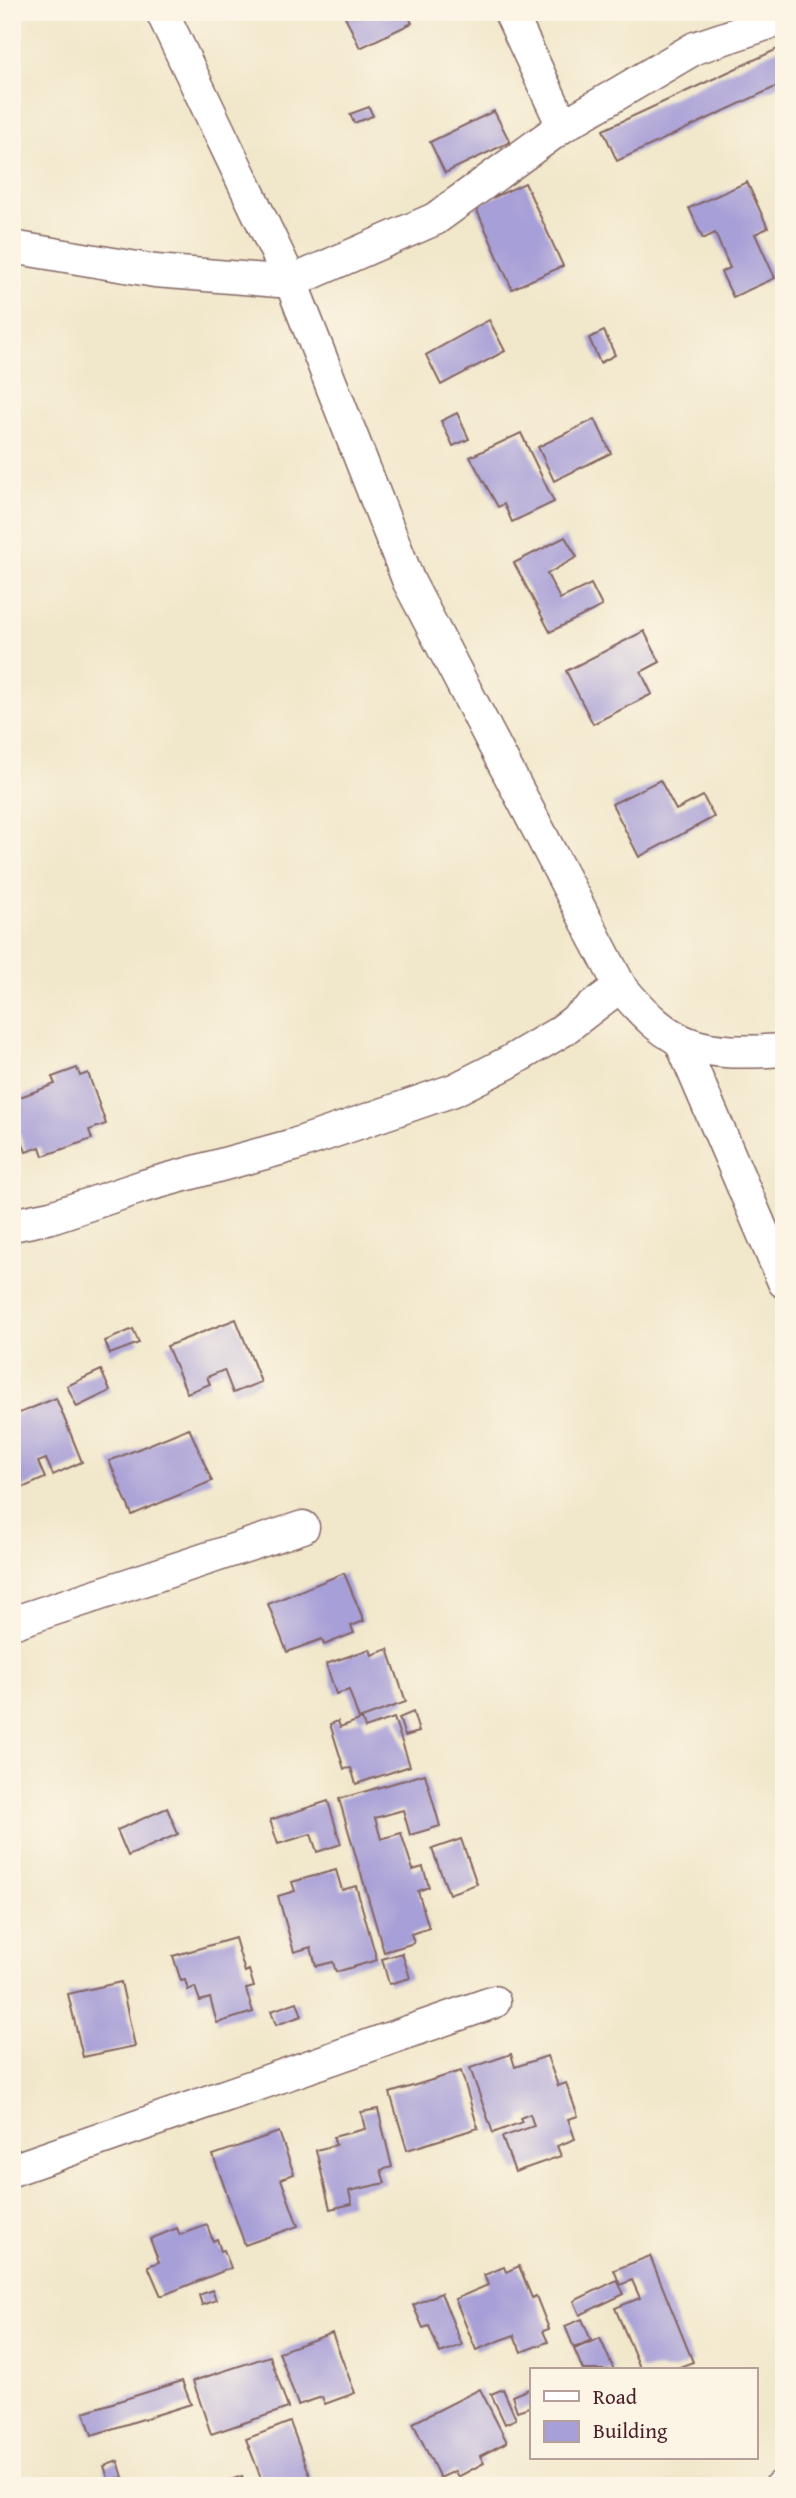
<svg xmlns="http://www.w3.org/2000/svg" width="796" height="2498" viewBox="0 0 796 2498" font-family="'Gentium Book Plus',serif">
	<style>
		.building { fill: #a79fd7 }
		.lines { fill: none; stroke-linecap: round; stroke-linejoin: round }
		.minor-casing { stroke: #846563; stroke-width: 35 }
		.minor { stroke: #fff; stroke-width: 32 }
	</style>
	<rect width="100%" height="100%" fill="#fcf5e5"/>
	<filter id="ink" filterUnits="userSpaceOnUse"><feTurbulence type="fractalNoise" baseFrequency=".0143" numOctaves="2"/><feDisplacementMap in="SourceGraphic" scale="14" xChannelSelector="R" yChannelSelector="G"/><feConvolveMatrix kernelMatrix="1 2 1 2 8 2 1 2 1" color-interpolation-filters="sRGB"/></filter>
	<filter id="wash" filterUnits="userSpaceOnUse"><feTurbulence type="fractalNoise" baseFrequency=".00686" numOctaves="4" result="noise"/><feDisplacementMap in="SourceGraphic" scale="28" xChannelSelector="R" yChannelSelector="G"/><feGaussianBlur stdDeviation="1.57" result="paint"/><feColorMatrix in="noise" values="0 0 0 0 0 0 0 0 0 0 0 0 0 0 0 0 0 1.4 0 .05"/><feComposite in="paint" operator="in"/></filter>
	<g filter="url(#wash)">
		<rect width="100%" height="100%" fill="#f1e7cb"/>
		<g id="blocks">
			<g class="building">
				<path d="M343,12h63l6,11 -52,25z"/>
				<path d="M784,46v37l-167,78 -14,-31z"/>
				<path d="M369,107l4,9 -19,7 -4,-9z"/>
				<path d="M494,111l16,31 -65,31 -15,-31z"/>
				<path d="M747,182l21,46 -13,6 20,44 -42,19 -12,-25 9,-4 -15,-35 -12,6 -14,-31z"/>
				<path d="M525,183l38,83 -51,23 -37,-83z"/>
				<path d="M489,320l16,31 -64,34 -15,-30z"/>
				<path d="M604,331l11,24 -15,8 -11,-25z"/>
				<path d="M457,413l12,26 -16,7 -12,-25z"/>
				<path d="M595,419l16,34 -57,28 -16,-34z"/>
				<path d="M521,433l33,69 -42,20 -8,-18 -6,3 -28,-50z"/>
				<path d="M565,537l12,20 -30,17 13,25 31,-15 11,22 -52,26 -36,-69z"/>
				<path d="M644,631l16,31 -19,10 11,22 -59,30 -27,-53z"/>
				<path d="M660,780l16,30 27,-14 11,21 -75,40 -27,-53z"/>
				<path d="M77,1068l3,8 8,-3 18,51 -17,6 3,9 -49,17 -3,-9 -14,5 -14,-40v-12l43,-16 -3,-7z"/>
				<path d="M236,1319l25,63 -28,11 -9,-23 -17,7 3,7 -23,9 -20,-47z"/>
				<path d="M133,1329l6,14 -29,11 -5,-13z"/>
				<path d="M101,1370l9,21 -33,16 -10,-21z"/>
				<path d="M56,1398l26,64 -29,13 -7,-16 -8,3 7,16 -25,11 -8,-17v-56z"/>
				<path d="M189,1428l23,53 -80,34 -23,-54z"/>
				<path d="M344,1573l20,48 -13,5 3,7 -30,12 -2,-6 -35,13 -19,-48z"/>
				<path d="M370,1649l2,6 16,-6 18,53 -47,17 -10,-29 -13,4 -10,-30z"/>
				<path d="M413,1712l6,20 -14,4 -6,-18z"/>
				<path d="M394,1718l16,48 -54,18 -5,-16 -7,1 -14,-45 8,-3 2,6 22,-8 3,9z"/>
				<path d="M425,1774l15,52 -30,9 -7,-25 -28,8 6,21 20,-6 12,37 10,-3 6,20 -11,4 11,37 -18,6 3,9 -30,9 -45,-153z"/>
				<path d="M328,1801l13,43 -24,8 -6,-18 -33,10 -8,-24z"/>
				<path d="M167,1808l11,26 -50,22 -11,-26z"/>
				<path d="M461,1839l16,45 -28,10 -17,-45z"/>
				<path d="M336,1870l6,20 14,-4 21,74 -41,12 -3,-10 -17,4 -5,-19 -17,5 -16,-56 17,-5 -3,-9z"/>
				<path d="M235,1938l10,34 4,-2 5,17 -8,2 7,23 -36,11 -7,-25 -10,3 -5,-14 -7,3 -3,-10 -4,1 -8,-25z"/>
				<path d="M402,1953l8,25 -21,6 -7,-25z"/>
				<path d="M12,1958l6,19 -5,1 6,22 -7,2z"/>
				<path d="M121,1982l14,64 -52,11 -15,-63z"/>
				<path d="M297,2002l5,14 -26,9 -5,-14z"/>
				<path d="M511,2054l4,13 32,-11 11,30 8,-3 12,33 -10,3 7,20 -18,7 4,10 -46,16 -13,-35 32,-11 -4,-12 -10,4 2,4 -29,11 -23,-65z"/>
				<path d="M461,2071l17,57 -71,22 -17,-57z"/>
				<path d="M378,2109l14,58 -11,3 4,13 -36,8 3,13 -22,5 -14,-59 20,-5 -3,-8 32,-8 -4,-17z"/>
				<path d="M279,2132l15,42 -13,5 17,47 -53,19 -32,-90z"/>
				<path d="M207,2225l6,16 4,-2 4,12 3,-1 7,18 -70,28 -13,-30 11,-4 -9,-23 27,-11 3,7z"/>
				<path d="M650,2256l43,106 -21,8h-11l-1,-2 -19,2 -26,-62 25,-10 -8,-18 -12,5 -6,-15z"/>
				<path d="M519,2266l13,32 4,-2 13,33 -6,2 5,11 -27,10 -7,-17 -38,15 -21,-51 33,-14 -4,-10 20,-8 2,5z"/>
				<path d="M617,2280l7,14 -44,21 -6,-14z"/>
				<path d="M212,2290l4,10 -14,5 -3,-10z"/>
				<path d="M441,2293l21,52 -22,8 -11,-27 -6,2 -10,-23z"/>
				<path d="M582,2319l9,21 -17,8 -9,-22z"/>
				<path d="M332,2333l23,60 -30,11 -3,-7 -24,8 -19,-53z"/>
				<path d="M600,2338l14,32h-31l-9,-21z"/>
				<path d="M270,2356l18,52 -77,26 -18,-53z"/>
				<path d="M182,2381l9,23 -99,31 -8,-23z"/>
				<path d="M480,2389l27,53 -27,14 4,7 -26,14 -3,-6 -15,7 -27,-55z"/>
				<path d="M503,2389l13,30 -11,5 -14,-30z"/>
				<path d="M529,2389l3,17 -15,5 -5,-15z"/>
				<path d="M290,2422l24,64h-50l-18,-47z"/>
				<path d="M118,2461l5,16 -14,4 -5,-15z"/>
				<path d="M242,2476l3,10h-30v-1z"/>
			</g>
		</g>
	</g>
	<g filter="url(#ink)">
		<use href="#blocks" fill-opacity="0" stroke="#846563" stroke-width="2"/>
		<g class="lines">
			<defs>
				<g id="minor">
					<path d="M162,12l129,270 118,300 211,404c54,66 82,69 164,64"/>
					<path d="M510,12l53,114"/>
					<path d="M12,247l143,24 136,11 144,-63 128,-93 132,-78 89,-30"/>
					<path d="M681,1042l103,240"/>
					<path d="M12,1225l39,-8 93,-31 150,-41 160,-55 55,-28 51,-30 60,-46"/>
					<path d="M12,1623l291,-96"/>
					<path d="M12,2170l482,-168"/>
					<path d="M781,2486l3,-2"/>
				</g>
			</defs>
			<use href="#minor" class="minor-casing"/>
			<use href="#minor" class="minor"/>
		</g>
	</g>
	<rect width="796" height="2498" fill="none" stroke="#fcf5e5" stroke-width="42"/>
	<rect x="530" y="2368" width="228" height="91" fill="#fcf5e5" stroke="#b59f9b" stroke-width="2"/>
	<rect x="544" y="2391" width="35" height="10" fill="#ffffff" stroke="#b59f9b" stroke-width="2"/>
	<text x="593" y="2404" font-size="21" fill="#4a1f2b">Road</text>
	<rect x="544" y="2421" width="35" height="21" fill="#a79fd7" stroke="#b59f9b" stroke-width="2"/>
	<text x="593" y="2438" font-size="21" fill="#4a1f2b">Building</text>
</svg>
